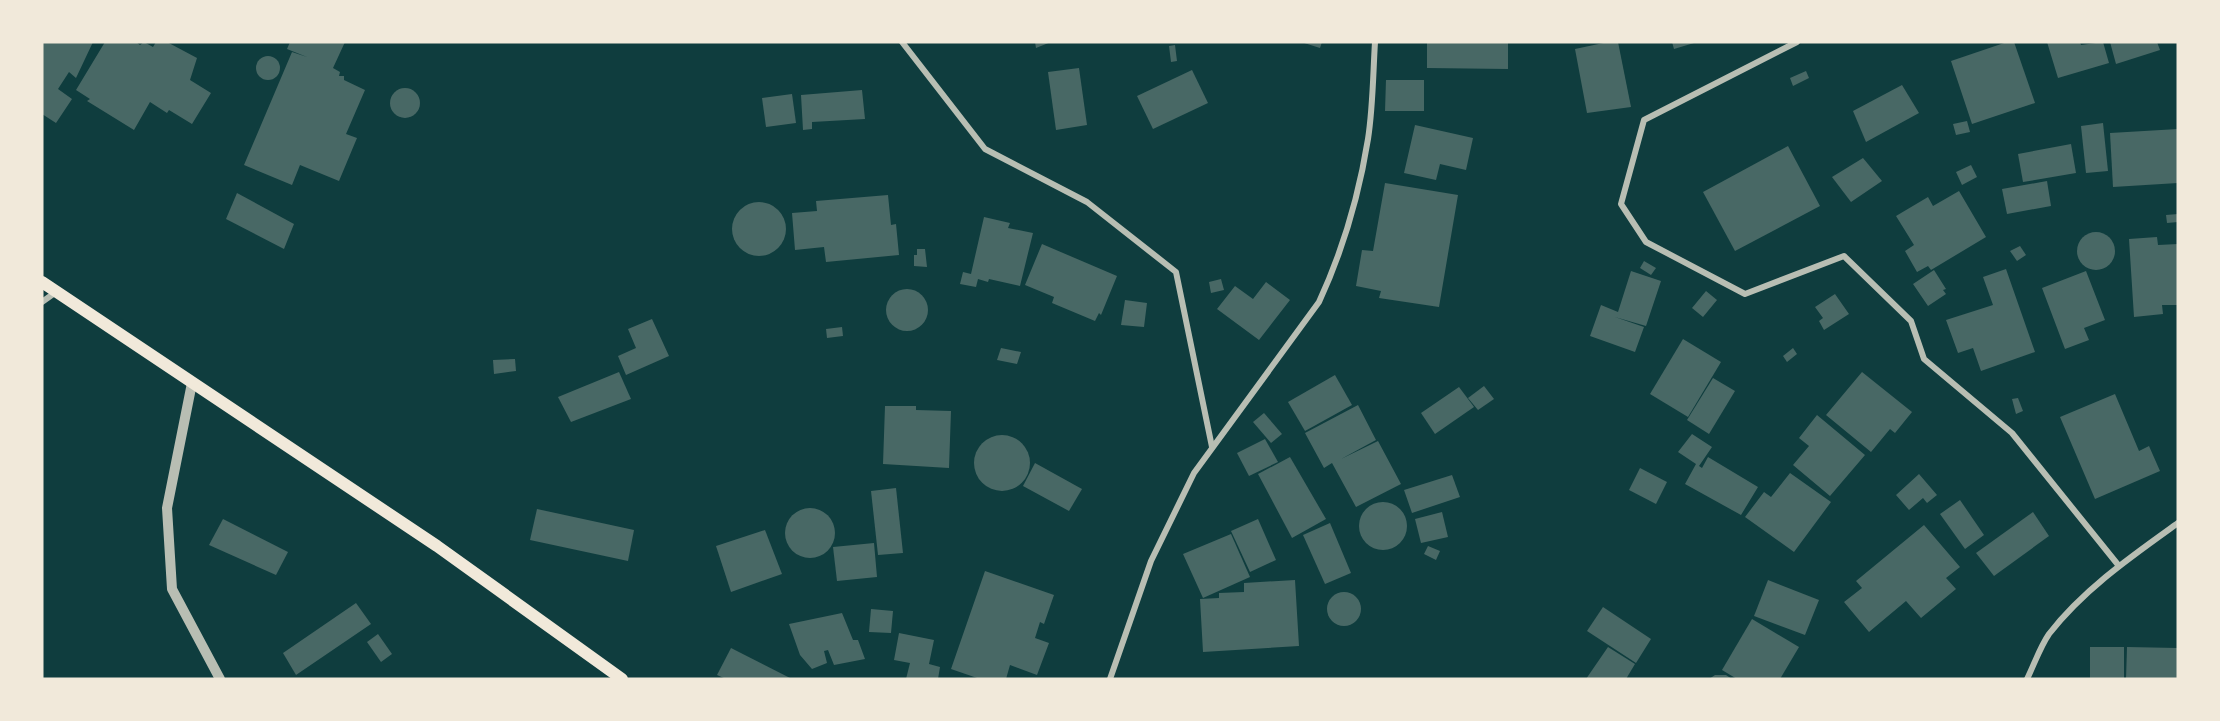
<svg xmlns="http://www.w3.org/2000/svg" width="2220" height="721" viewBox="0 0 2220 721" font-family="'Fira Sans',sans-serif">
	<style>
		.building { fill: #486865 }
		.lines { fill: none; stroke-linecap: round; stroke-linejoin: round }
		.minor { stroke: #b8beb3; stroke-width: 6 }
		.tertiary { stroke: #b8beb3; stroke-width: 10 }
		.secondary { stroke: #f1e9da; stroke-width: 12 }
	</style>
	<rect width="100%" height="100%" fill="#0f3d3e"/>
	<g class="building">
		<path d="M42,42h51l-17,36 -7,-6 -11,17 14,10 -16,24 -14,-9z"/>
		<path d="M105,42h31l4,3 4,-3 9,5 3,-5h11l30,16 -7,22 21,13 -19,31 -23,-14 -2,3 -17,-11 -16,28 -47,-29 3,-2 -14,-9z"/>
		<path d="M290,42h55l-12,26 7,4 -1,4h5v4l21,10 -19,44 11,4 -18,43 -39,-16 -8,20 -48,-20 48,-113 15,5 -20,-8z"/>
		<path d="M1035,42h16l-15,6z"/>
		<path d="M1301,42h21l-2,6z"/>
		<path d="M1427,42h81v27l-81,-1z"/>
		<path d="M1608,42h10l13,65 -44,6 -12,-64z"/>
		<path d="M1672,42h21l1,1 -20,6z"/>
		<path d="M2007,42h7l21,61 -63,21 -21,-63z"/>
		<path d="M2047,42h33l1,3 22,-3 6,21 -51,15z"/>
		<path d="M2110,42h47l3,8 -44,14z"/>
		<path d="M1175,45l2,16 -6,1 -2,-16z"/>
		<circle cx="268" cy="68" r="12"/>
		<path d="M1079,68l8,57 -31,5 -8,-58z"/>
		<path d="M1192,70l16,33 -55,26 -16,-33z"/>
		<path d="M1806,71l3,7 -16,8 -3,-8z"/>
		<path d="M1386,80h38v31h-39z"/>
		<path d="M1902,85l17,28 -53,29 -13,-31z"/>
		<circle cx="405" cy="103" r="15"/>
		<path d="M862,90l3,29 -53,3v7l-9,1 -2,-35z"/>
		<path d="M792,94l4,29 -30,4 -4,-29z"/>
		<path d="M1967,121l3,11 -14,3 -3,-11z"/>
		<path d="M2103,123l5,48 -22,2 -5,-47z"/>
		<path d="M1415,125l58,13 -7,32 -26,-6 -4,16 -32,-7z"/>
		<path d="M2178,129v54l-65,4 -3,-54z"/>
		<path d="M2071,144l5,29 -53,9 -5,-28z"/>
		<path d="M1788,146l32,60 -85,45 -32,-59z"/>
		<path d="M1863,158l19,23 -31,21 -19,-25z"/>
		<path d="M1971,165l6,12 -15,8 -6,-13z"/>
		<path d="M2047,181l4,25 -44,8 -5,-25z"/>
		<path d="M1385,183l73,12 -19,112 -60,-9 2,-7 -25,-5 6,-36 11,1z"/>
		<path d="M1959,191l27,46 -55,33 -3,-4 -11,6 -12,-21 9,-6 -18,-29 32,-19 5,9z"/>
		<path d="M237,193l57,31 -10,25 -58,-30z"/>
		<path d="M888,195l3,30 5,-1 3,31 -73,7 -2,-15 -29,3 -3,-37 25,-2 -1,-10z"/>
		<circle cx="759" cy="229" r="27"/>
		<path d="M2178,214v8l-11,1 -1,-8z"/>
		<path d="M984,217l26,6 -2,5 25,5 -13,53 -31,-7 -1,3 -10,-3 -2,8 -16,-3 3,-12 8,2z"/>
		<circle cx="2096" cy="251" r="19"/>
		<path d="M2157,237l1,8 20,-1v61h-16l1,9 -29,3 -5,-78z"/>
		<path d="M1042,244l75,32 -16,39 -2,-2 -4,8 -43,-18 2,-6 -29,-12z"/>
		<path d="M2020,246l6,9 -9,6 -7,-10z"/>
		<path d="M917,249h8l2,18 -13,-1v-11h3z"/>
		<path d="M1644,261l12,7 -5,7 -11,-7z"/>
		<path d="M2006,269l29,83 -54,19 -8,-23 -15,5 -12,-33 47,-15 -10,-28z"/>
		<path d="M1934,270l12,19 -3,1 3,4 -18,12 -15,-22z"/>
		<path d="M1631,271l30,10 -15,45 -31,-9 29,10 -9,25 -45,-16 11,-31 17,7z"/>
		<path d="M2086,271l19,49 -21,8 5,12 -24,9 -23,-61z"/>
		<path d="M1221,279l3,11 -13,3 -2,-11z"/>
		<path d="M1266,282l24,18 -31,40 -42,-31 18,-23 18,13z"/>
		<circle cx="907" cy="310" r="21"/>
		<path d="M1706,291l11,9 -14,17 -11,-9z"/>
		<path d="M1835,294l14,20 -25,16 -5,-9 4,-3 -8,-11z"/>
		<path d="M1125,300l22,3 -3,24 -23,-2z"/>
		<path d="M652,319l17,37 -43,19 -8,-19 18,-8 -8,-19z"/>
		<path d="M842,327l1,9 -16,2 -1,-9z"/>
		<path d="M1683,339l38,23 -33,55 -38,-23z"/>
		<path d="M1001,348l20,4 -4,12 -20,-4z"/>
		<path d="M1793,348l4,6 -10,8 -4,-6z"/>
		<path d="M515,359l1,12 -22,3 -1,-14z"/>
		<path d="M619,372l12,27 -60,23 -13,-25z"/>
		<path d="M1862,372l50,40 -17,21 -5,-4 -19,23 -45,-37z"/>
		<path d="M1335,375l17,30 -47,26 -17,-29z"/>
		<path d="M1713,378l22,13 -26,43 -22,-14z"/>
		<path d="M1484,386l10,13 -16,11 -10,-12z"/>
		<path d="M1459,387l15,20 -39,27 -14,-21z"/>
		<path d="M2115,394l24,57 10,-5 11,25 -65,28 -35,-82z"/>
		<path d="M2018,398l5,13 -7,3 -4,-15z"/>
		<path d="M1358,405l18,35 -35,19 37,-18 23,43 -45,23 -24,-44 -8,5 -19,-35z"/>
		<path d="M885,406h31v4l35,1 -2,57 -66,-4z"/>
		<path d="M1264,413l18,21 -11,9 -18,-21z"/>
		<path d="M1817,415l48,40 -35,41 -37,-31 16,-19 -10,-8z"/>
		<path d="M1692,434l20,13 -13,19 3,2 6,-11 50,30 -17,28 -56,-31 11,-20 -18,-12z"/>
		<circle cx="1002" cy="463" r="28"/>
		<path d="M1265,439l13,23 -29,14 -12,-23z"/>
		<path d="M1290,457l36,62 -34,19 -34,-64z"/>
		<path d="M1035,463l47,26 -13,22 -46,-25z"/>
		<path d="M1640,468l27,14 -11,22 -27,-14z"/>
		<path d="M1790,473l41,29 -37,50 -49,-35 19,-25 7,5z"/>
		<path d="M1919,474l18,21 -10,8 -4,-5 -14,12 -13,-15z"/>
		<path d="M1452,475l8,22 -48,16 -8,-23z"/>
		<path d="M896,488l7,65 -25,2 -7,-64z"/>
		<path d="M1960,500l24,35 -19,14 -25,-35z"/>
		<circle cx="1383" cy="526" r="24"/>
		<circle cx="810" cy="533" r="25"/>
		<path d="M537,509l97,21 -6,31 -98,-21z"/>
		<path d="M1442,512l6,25 -27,6 -6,-24z"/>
		<path d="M2033,512l16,24 -55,40 -18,-23z"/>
		<path d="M223,519l65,33 -12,23 -67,-30z"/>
		<path d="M1258,519l18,41 -26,12 -19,-41z"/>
		<path d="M1330,523l21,50 -26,11 -22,-49z"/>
		<path d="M1924,525l36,42 -14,11 10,11 -35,29 -15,-17 -37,31 -25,-30 18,-14 -6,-7z"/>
		<path d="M765,530l17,44 -51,18 -15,-46z"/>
		<path d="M1231,534l19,43 -47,21 -20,-44z"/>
		<path d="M874,543l3,34 -40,4 -4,-34z"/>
		<path d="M1428,546l12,5 -4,9 -12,-6z"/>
		<path d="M985,571l69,24 -10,29 -4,-2 -5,16 14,5 -12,32 -27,-10 -4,14h-26l-29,-10z"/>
		<path d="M1295,580l4,66 -96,6 -3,-53 19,-1v-5l25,-1v-9z"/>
		<path d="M1768,580l51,20 -14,35 -51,-19z"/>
		<circle cx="1344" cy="609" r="17"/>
		<path d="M356,603l15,21 -75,51 -13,-22z"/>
		<path d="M1603,607l48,32 -15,24 -49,-32z"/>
		<path d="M871,609l22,2 -2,22 -22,-1z"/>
		<path d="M842,613l11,27h5l7,19 -31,6 -6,-15 -4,1 3,12 -15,6 -12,-14 -11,-31z"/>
		<path d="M1752,619l47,28 -19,32h-43l-15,-9z"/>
		<path d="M899,633l35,7 -5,24 11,3 -2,12h-32l4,-16 -16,-3z"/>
		<path d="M378,634l14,20 -11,8 -14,-20z"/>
		<path d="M1608,647l27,17 -9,15h-40z"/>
		<rect x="2090" y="647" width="34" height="32"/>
		<path d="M2127,647l51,1v31h-52z"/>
		<path d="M731,648l61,31h-66l-9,-4z"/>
		<path d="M1715,675h11l6,4h-23z"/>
	</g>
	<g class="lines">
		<g class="minor">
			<path d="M902,42l83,107 102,53 89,70 36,175"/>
			<path d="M1797,42l-153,78 -23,84 25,38 99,52 99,-38 67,65 13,38 88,74 107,133"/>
			<path d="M42,302l14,-10"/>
			<path d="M1110,679l41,-118 43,-88 125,-171c24,-52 40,-107 49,-163 5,-32 5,-65 7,-97"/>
			<path d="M2027,679c7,-14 13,-32 22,-45 35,-45 83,-78 129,-111"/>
		</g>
		<path class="tertiary" d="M192,383l-25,125 5,81 48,90"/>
		<path class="secondary" d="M42,282l395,264 185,133"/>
	</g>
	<rect width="2220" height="721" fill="none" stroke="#f1e9da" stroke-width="87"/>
</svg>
